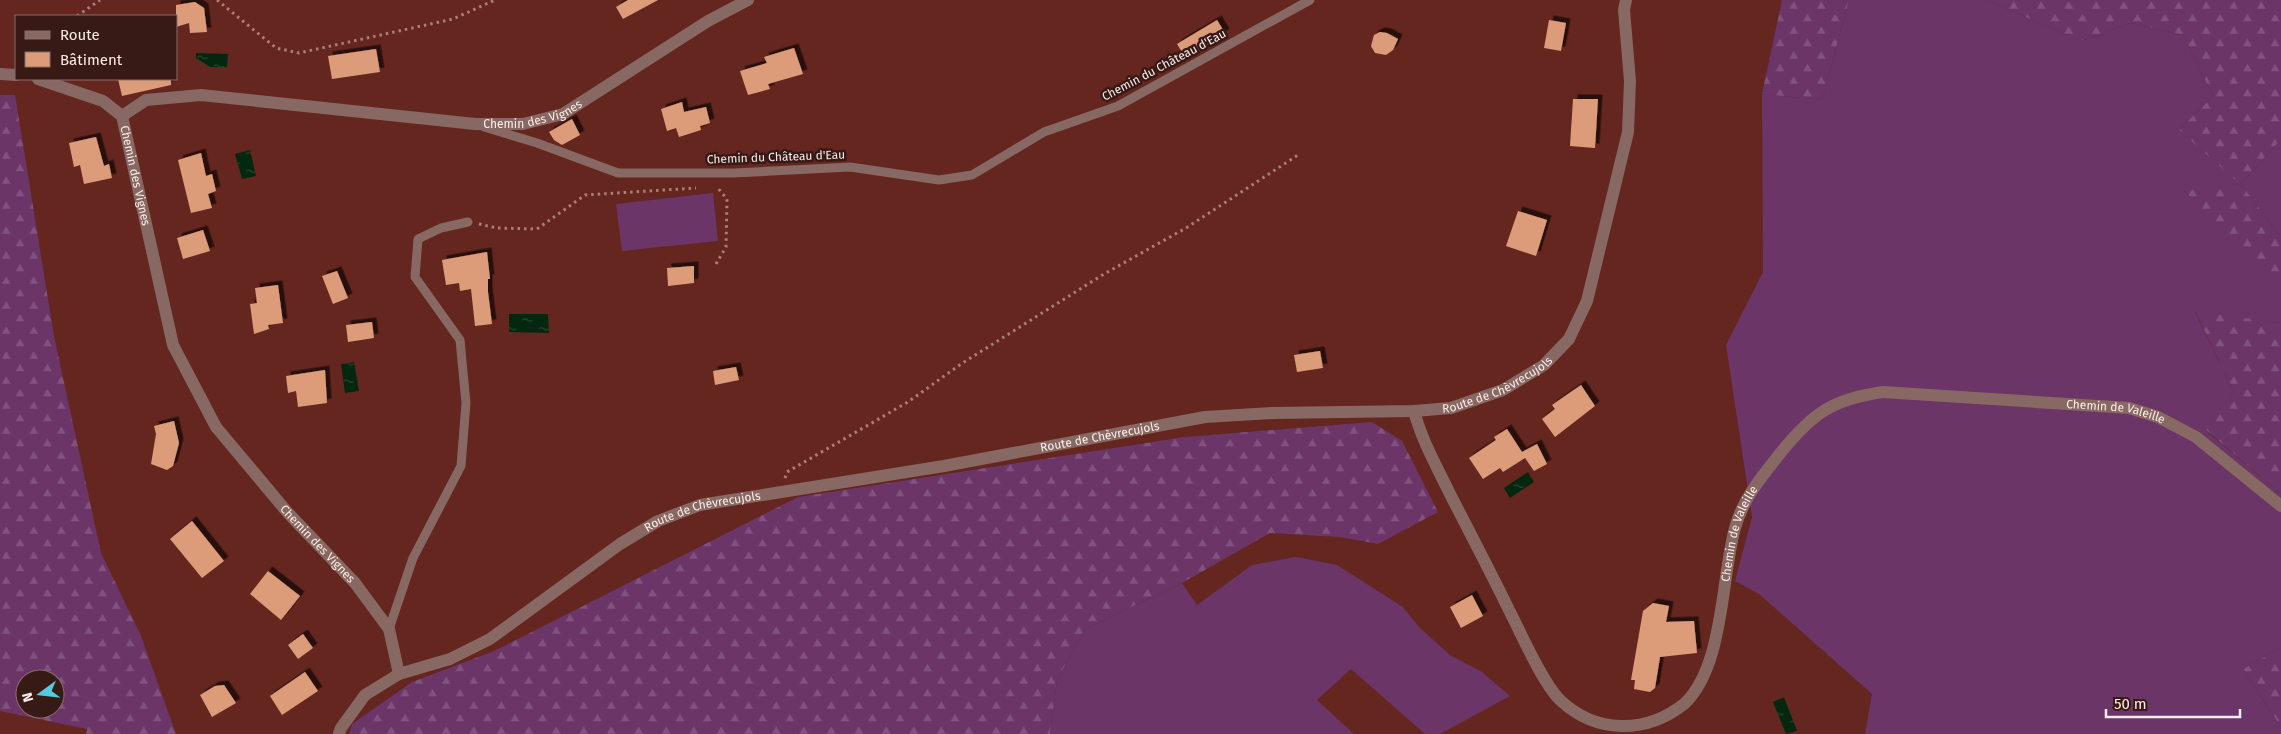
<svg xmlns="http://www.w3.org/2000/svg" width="2281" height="734" viewBox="0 0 2281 734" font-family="'Fira Sans',sans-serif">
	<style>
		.grass { fill: #6b3568 }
		.forest { fill: url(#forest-firs); fill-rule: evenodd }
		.water { fill: url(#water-ripples) }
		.building { fill: #dd9c79; filter: url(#shadow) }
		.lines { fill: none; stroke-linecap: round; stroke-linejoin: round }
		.path { stroke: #a87f79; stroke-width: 3; stroke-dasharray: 2.5 4; stroke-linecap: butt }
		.lane { stroke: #876863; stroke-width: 9 }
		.street { stroke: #876863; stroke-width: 12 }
		.labels { text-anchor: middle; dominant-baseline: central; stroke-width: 5; stroke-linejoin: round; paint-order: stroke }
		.street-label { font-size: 12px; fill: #fcece9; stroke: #371a16 }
	</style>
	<defs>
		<pattern id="forest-firs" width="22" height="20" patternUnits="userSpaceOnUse" patternTransform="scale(1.25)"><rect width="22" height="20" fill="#6b3568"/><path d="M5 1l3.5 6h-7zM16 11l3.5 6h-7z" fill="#81527e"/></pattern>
		<pattern id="water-ripples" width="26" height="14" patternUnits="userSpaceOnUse" patternTransform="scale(1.25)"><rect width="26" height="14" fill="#04270f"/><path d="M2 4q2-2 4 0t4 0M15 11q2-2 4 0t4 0" fill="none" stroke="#2a4632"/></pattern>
		<filter id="shadow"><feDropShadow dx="4.5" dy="-4.5" stdDeviation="0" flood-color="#0009"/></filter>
	</defs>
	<rect width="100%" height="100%" fill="#64261e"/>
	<g class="grass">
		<path d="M1849,0h138l94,41 49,-18 53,12 30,61 -34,34 62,54 40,-45v98l-40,-53 -57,7 97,95v37l-86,-11 39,80 -28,39 75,63v153l-38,22 38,58v7h-416l7,-40 -113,-100 -24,-13 17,-64 -26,-172 37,-73 -1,-178 60,6z"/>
		<path d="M713,193l5,48 -96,10 -6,-47z"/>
		<path d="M1296,557l41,8 66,42 16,20 31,28 32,17 28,24 -70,38h-15l-74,-65 -34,31 37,34h-304l7,-54 28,-51 97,-46 15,22 55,-40z"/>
	</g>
	<g class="forest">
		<path d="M1782,0h67l-27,100 -60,-6z"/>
		<path d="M1987,0h294v139l-40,45 40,53v49l-35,-23 -62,-73 56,-6 -61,-54 34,-34 -30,-61 -53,-12 -49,18z"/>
		<path d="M0,95h15l39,241 47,217 40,83 35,98h-90l1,-5 -87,-18zM25,679h30v30h-30z"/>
		<path d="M2195,311l86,12v171l-75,-64 28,-38z"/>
		<path d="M1372,422l30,19 36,71 -60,32 -38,-7 -70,-4 -88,50 -97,46 -28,51 -7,54h-701l3,-10 60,-42 82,-31 304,-154 387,-60z"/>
		<path d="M2281,647v80l-38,-58z"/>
	</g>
	<g class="water">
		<path d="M196,53l32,1 -1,13h-17l-14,-9z"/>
		<path d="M250,150l6,26 -14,3 -7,-25z"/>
		<path d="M509,314h39l1,19 -40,-1z"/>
		<path d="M354,362l5,29 -14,2 -4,-29z"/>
		<path d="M1528,472l6,10 -24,16 -6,-10z"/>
		<path d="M1784,697l13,34 -11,3 -13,-32z"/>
	</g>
	<g class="building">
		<path d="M628,0h30l-35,19 -7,-12z"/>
		<path d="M195,2l9,6 3,24 -17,1 -1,-10 -13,4v-22z"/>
		<path d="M1217,20l8,13 -39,26 -9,-15z"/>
		<path d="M1549,20l17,3 -5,28 -17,-3z"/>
		<path d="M1380,32l7,1 11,6 -5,11 -7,5 -11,-2 -4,-7 3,-11z"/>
		<path d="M794,48l9,26 -35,10 2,5 -22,6 -8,-24 27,-8 -3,-6z"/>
		<path d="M376,49l4,23 -48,7 -4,-23z"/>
		<path d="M118,79h53v6l-49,11z"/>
		<path d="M1573,99h25l-3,49 -25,-2z"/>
		<path d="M682,102l2,10 22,-5 4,16 -10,3 1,4 -22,7 -3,-9 -9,3 -6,-22z"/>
		<path d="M572,119l8,16 -18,10 -8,-5 -5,-8z"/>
		<path d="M96,137l8,29 5,-2 3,14 -28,6 -4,-19 -6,2 -5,-24z"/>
		<path d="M201,153l5,23 6,-2 4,17 -8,3 4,14 -21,5 -13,-53z"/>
		<path d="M1518,211l29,9 -11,36 -30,-10z"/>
		<path d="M203,230l7,21 -27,8 -6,-21z"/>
		<path d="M487,252l3,27h-2v13l4,32 -17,2 -4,-37 -11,2 -1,-8 -13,2 -4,-25z"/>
		<path d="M694,266v17l-26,3 -1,-18z"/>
		<path d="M337,271l11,27 -15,6 -11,-28z"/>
		<path d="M278,285l5,38 -15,2 1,4 -15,5 -4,-30 7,-1 -2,-15z"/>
		<path d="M372,322l2,16 -26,4 -2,-17z"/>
		<path d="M1320,351l3,17 -26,4 -3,-17z"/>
		<path d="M736,367l3,13 -24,5 -2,-14z"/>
		<path d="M325,370l2,33 -29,4 -2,-16 -8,2 -2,-17z"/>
		<path d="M1581,385l14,21 -40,31 -13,-18 13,-10 -3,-4z"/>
		<path d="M174,421l5,22 -6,23 -6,4 -16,-6 5,-30 -2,-8z"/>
		<path d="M1507,429l15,23 15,-8 10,20 -13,7 -9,-13 -22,14 -3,-4 -17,11 -14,-21 27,-18 -2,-3z"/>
		<path d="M192,521l32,40 -22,17 -32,-39z"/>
		<path d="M268,571l32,25 -19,24 -31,-26z"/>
		<path d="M1472,595l11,21 -22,12 -11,-21z"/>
		<path d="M1653,603l16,3 -3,16 28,-1 3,32 -37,4 -5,31 -5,4 -16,-3 1,-9h-4l12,-69z"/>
		<path d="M303,634l10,14 -15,11 -10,-14z"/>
		<path d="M305,672l13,19 -36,24 -12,-19z"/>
		<path d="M224,685l12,18 -24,14 -12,-22 15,-9z"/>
	</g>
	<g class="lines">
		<g class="path">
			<path d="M217,0l59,48 23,5 154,-34 42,-19"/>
			<path d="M77,16l23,-16"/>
			<path d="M479,224l18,4 40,1 48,-34 111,-7"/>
			<path d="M716,264l10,-17 1,-48 -10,-12"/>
			<path d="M785,478l2,-6 121,-70 53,-38 143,-90 82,-46 112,-73"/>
		</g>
		<g class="lane">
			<path d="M484,127l53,16 81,30h116l116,-6 89,13 33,-5 72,-43 74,-26 192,-106"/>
			<path d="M389,629l24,-71 48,-92 5,-63 -6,-63 -45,-63 3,-38 23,-11 27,-6"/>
		</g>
		<g class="street">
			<path d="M0,74l16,1"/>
			<path d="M38,79l65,22 19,15"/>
			<path id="s1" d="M122,116l24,-16 55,-5 274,29h48l40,-10 145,-93 40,-21"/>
			<path id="s2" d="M122,116l51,229 43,82 72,86 67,70 34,46 10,45"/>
			<path id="s3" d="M1414,411c8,30 23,56 36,83 20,39 40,77 59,116 12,23 33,72 51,90 36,34 86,34 124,4 40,-37 37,-125 51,-176 8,-30 28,-53 47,-77 31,-38 51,-52 101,-59l246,16 29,9 38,20 85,69"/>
			<path id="s4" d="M339,734l2,-6 24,-33 34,-21 51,-15 40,-20 130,-95 38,-23 42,-16 244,-39 261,-49 67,-4 142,-2 37,-3 52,-18 41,-25 25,-26 18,-38 41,-169 2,-51 -6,-71 2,-10"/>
		</g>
	</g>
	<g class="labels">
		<g class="street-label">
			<text transform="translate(1164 65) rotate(-28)">Chemin du Château d'Eau</text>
			<text stroke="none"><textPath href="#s1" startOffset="419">Chemin des Vignes</textPath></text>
			<text transform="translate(776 157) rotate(-2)">Chemin du Château d'Eau</text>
			<text stroke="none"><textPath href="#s2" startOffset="61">Chemin des Vignes</textPath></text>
			<text stroke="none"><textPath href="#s4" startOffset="1246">Route de Chèvrecujols</textPath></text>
			<text stroke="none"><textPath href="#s3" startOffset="1092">Chemin de Valeille</textPath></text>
			<text stroke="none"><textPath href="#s4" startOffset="841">Route de Chèvrecujols</textPath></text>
			<text stroke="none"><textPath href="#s4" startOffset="436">Route de Chèvrecujols</textPath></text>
			<text stroke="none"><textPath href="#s3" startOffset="642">Chemin de Valeille</textPath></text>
			<text stroke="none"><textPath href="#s2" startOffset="482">Chemin des Vignes</textPath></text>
		</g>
	</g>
	<rect x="15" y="15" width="162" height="65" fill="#371a16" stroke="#866e6a"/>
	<rect x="25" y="31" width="25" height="8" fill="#876863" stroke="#866e6a"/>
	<text x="60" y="40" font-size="15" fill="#fcece9">Route</text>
	<rect x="25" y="52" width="25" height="15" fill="#dd9c79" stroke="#866e6a"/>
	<text x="60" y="65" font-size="15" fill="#fcece9">Bâtiment</text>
	<g transform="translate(40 694) rotate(255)"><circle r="24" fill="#371a16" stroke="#866e6a"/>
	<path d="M0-4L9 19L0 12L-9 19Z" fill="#54cadd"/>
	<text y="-8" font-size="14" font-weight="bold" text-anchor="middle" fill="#fcece9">N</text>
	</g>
	<path d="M2106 709v8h134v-8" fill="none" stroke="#fcece9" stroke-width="2.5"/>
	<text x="2114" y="709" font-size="15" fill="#fcece9" stroke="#371a16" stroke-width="4" paint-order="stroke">50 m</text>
</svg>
